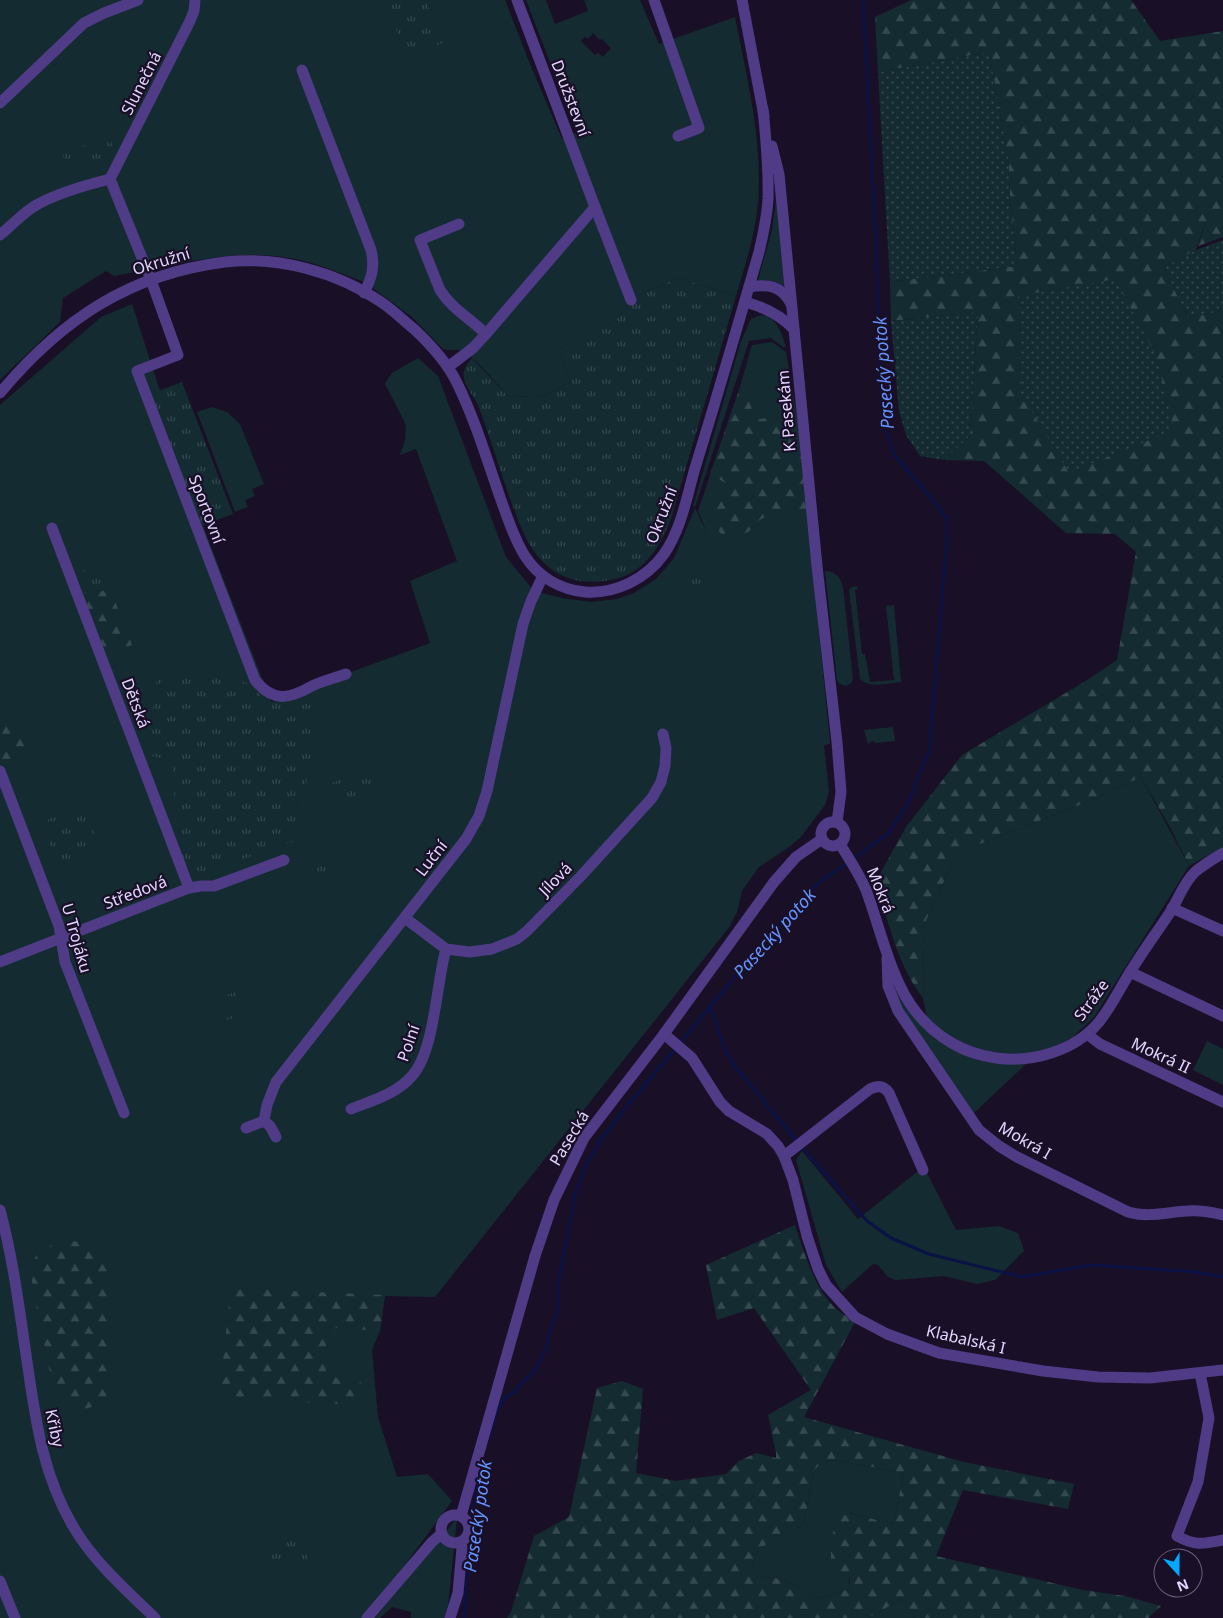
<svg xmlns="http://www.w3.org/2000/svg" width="1223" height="1618" viewBox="0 0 1223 1618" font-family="'Noto Sans',sans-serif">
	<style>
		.grass { fill: #132b31; fill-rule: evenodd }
		.forest { fill: url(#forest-firs); fill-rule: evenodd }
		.park { fill: url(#park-tufts) }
		.garden { fill: url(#garden-dots) }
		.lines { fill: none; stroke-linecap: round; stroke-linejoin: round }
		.stream { stroke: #0a1246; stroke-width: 3 }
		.minor { stroke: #4f3b86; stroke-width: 11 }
		.labels { text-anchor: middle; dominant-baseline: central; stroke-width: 4.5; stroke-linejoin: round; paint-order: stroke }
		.street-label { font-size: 16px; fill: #e4d6ff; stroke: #191027 }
		.water-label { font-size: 18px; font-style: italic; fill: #6493ff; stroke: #191027 }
	</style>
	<defs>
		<pattern id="forest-firs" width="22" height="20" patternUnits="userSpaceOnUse" patternTransform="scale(1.25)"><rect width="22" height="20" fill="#132b31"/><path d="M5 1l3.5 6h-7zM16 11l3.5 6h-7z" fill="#354950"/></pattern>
		<pattern id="park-tufts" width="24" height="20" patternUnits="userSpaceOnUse" patternTransform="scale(1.25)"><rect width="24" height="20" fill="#132b31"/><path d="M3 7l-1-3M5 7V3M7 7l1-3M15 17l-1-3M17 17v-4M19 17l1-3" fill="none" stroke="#354950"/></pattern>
		<pattern id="garden-dots" width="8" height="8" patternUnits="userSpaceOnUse" patternTransform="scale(1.25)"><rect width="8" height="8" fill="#132b31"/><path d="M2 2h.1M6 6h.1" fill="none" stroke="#354950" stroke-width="1.8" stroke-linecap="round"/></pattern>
	</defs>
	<rect width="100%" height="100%" fill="#191027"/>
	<g class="grass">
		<path d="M0,0h505l25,64 32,75 15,-7 -51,-132h20l9,24 33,-13 -4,-11h56l19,44 76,-27c12,61 28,124 23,186 -3,32 -13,63 -22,93l-57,-18 -41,17 -23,26 -52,26 -4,4 12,31 -26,14 -36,1c-10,-10 -37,-45 -50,-47 -6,-1 -10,1 -16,-1l-31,-32 -38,-28 -1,-4c-26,-9 -50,-20 -77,-26 -61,-12 -122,6 -182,17l-8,-5 -43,27 -3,24 -60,58zM593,33l7,7 2,-1 9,9 -8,9 -5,-4 -3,2 -14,-14 4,-4 3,2z"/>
		<path d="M776,200l9,86 -9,-4 -18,-2 14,-50z"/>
		<path d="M132,304l73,227 67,173 41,-18 117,-43 -20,-62 47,-20 -41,-112 -16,6 5,-15 1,-15 -21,-41 7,-11 26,-15 20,18 68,181 28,34 28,7 29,4 26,-3 17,-6 22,-14 18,-21 21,-50 12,25 -9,-22 41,-121 13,-45 20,-3 14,10 11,65 33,324v3l-6,1 5,46 -4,14 -25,33 -11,9 -31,21 -16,23 -5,21 -7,14 -295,371 -50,-1 -5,35 -8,19 6,67 19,60 31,-3 24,27 -86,117h-366v-1213l101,-88z"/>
		<path d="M761,315c16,2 21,18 25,32h-3l-12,-9 -22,3 -54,166 -2,-1 48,-165 10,-22z"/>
		<path d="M212,407l15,5 13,12 24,60 -12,5 3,7 -10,4 3,7 -13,5 -38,-100z"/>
		<path d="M825,571c10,0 16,7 18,16l10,92 -2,4 -5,3 -7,-2 -2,-4z"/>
		<path d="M857,586l1,3 -3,1 7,64h3l5,28 24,-2 -8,-74 8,-1 7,77c-12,1 -31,7 -41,-3l-11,-89 3,-3z"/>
		<path d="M893,727l2,14 -20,2 -3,-2 -4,3 -4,-14z"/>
		<path d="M1141,777l48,89 -95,151 -21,20 -19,10 -23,6 -23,2 -21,-2 -37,-14 -23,-21 -4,-20 1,-73 26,-57 25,-22 117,-46z"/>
		<path d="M893,981c19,21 52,65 76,76 17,8 39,6 57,7l-53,50 -75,-111z"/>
		<path d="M1207,1041l16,8v36l-30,-15z"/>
		<path d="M802,1151l56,68 59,-47 9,-1 30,59 43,-4 19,7 6,18 -29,29 -18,4 -33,-8 -48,4 -8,-3 -10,-12 -5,-1 -31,28 -16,-27 -30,-105z"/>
		<path d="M834,1460l70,13 -11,51 -44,-11v76l-33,10c-13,-8 -26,-19 -41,-21 -6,-1 -13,0 -20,0l-3,-13 7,-18 24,-9 21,-15 10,-53 9,-8z"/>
		<path d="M457,1518l-9,88 -4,12h-33v-6l-19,-5 -12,11h-5z"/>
		<path d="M902,1599l13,19h-47z"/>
	</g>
	<g class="forest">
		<path d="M911,0h220l29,41 63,-10v206l-25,9 11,-36 -13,40 -32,17 23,50 36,-6v536l-34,19 -18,-37 -30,-52 -49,23 -117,46 -25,22 -26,57 -1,73c-26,-33 -35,-78 -47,-117l30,-54 56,-72 127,-76 28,-19 19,-108 -21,-18 -49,-1 -82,-72 -40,-1 26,-24 8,-124 -87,9 -1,-39 127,-16 -7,-67 -2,-42 -19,-105 -111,20 -3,-55z"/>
		<path d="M739,390l10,11 5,13 6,5 28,-5 9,3 11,100c-17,-3 -37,-7 -51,5 -4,4 -6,9 -11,11 -8,3 -16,1 -24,2l-8,-10 -6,-21 21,-10 3,-7 -22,-13z"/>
		<path d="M110,588l22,57 -29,11 -21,-57z"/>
		<path d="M12,710l18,46 -28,10 -2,-4v-48z"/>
		<path d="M795,1225c10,29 17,58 38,81 6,6 15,11 22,16l-51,95 160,45 110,22 -6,25 -105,-19 -27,66 147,34 42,6 36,10 -13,12h-233l-13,-19 -34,19h-361l4,-6 23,-76 35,-19 28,-129 25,-7 21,8 -7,84 40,8 50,-7 13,-13 17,-8 20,5v-5l-8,-38 43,-25 -57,-82 -37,12 -11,-55zM834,1460l70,13 -11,51 -44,-11 -12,6 -6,21v23l11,12 8,4 -1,10 -33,10c-13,-8 -26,-19 -41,-21 -6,-1 -13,0 -20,-1l-3,-13 7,-16 24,-10 21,-15 10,-53 9,-8z"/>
		<path d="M59,1240l23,2 27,13 3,82 -3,66 -30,7 -24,-14 -22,-105 -2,-22 5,-14z"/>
		<path d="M241,1289l144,6 -5,36 -45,-3 -12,23 3,20 12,8h23l-2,26 -140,-6 11,-105z"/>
	</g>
	<g class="park">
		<path d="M385,0h41l17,43 -37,14z"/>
		<path d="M108,136l6,13 -4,6 -41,15 -7,-16z"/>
		<path d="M679,278l57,18 -65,223c-12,30 -27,55 -61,61 -24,5 -50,0 -67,-18 -15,-15 -22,-34 -29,-53 -13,-34 -23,-70 -36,-104 -4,-9 -12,-16 -14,-27 -2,-7 3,-14 8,-20l37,39 36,-1 26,-14 -12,-31 4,-4 52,-26 23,-26z"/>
		<path d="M182,382l51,132 -33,12 -50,-132z"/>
		<path d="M100,564l8,22 -23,8 -8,-21z"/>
		<path d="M703,564l7,26 -18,4 -6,-26z"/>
		<path d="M218,675l29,8 18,17 13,2 35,-16 6,20 -19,114 -6,21 -85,30 -19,1 -7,-7 -10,-28 3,-25 -5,-52 -20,-4 3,-64 3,-12z"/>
		<path d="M371,768l7,21 -41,15 -8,-20z"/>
		<path d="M82,805l18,42 -42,18 -18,-42z"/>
		<path d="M332,862l6,15 -21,9 -6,-16z"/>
		<path d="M235,992l8,23 -16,5 -8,-22z"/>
		<path d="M298,1532l10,27 -33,12 -9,-28z"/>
	</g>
	<g class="garden">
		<path d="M989,52l19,105 2,42 7,67 -127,16 -12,-210z"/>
		<path d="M1223,240v71l-36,6 -23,-50 32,-17z"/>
		<path d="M1115,279l41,76 18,75 -105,43 -48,-80 -3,-97z"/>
		<path d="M978,312l-8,124 -26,24 -24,-4 -14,-21 -7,-24 -8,-90z"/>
	</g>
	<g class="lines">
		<g class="stream">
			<path d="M853,859l36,-26 18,-28 22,-54 18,-213v-20l-53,-64 -10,-28 -3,-29 -5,-151 -13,-246"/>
			<path d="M710,1006l16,46 9,15 62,74"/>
			<path d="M801,1146l66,75 24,17 38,16 93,23 69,-12 106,7 26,5"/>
			<path d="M489,1437l8,-25 7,-14 11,-7 22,-24 9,-19 3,-13 9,-27v-24l17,-89 8,-25 17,-29 19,-25 178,-213 25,-23 26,-17"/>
			<path d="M464,1618l8,-97 7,-49"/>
		</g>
		<g class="minor">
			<path d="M195,0l-1,11 -4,10 -80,158 41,101 27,75 -41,16 118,309c18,23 34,19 57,6 11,-5 23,-8 34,-12"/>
			<path d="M517,0l78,207 36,93"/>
			<path d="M654,0l45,128 -21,8"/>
			<path d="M742,0l22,116"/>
			<path d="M302,70l69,180c4,16 1,28 -7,43"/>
			<path d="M0,103l84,-80 20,-10 34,-13"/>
			<path d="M772,146l7,28 38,392 20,176 4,50 -4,30"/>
			<path d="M459,224l-39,16 20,50c12,19 31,29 46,44"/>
			<path d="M0,235c11,-9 21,-20 33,-28 21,-13 53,-22 77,-28"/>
			<path d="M749,287c18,-3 33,-2 42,17"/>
			<path d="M745,302c19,5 35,13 49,27"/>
			<path d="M448,367l25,-19 13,-14 109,-127"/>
			<path d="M0,393c61,-73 129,-119 225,-131 53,-6 112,10 156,40 12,8 22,18 33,27 16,15 32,32 42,52 19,38 31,79 45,119 7,19 13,39 24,56 13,21 36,34 60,36 31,2 61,-13 79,-38 17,-24 23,-58 31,-86 22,-71 43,-143 64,-216 4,-17 8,-35 9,-53 1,-31 -2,-60 -5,-90"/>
			<path d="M52,528l137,360"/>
			<path d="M0,771l59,155 6,36 59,151"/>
			<circle cx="833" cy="834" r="12"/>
			<path d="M840,844c9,15 19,29 26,46 14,37 25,91 50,122 20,25 48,42 80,46 36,5 79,-7 103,-36 12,-15 20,-32 30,-48 13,-22 28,-42 42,-63 8,-13 13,-29 24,-39 8,-7 18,-13 28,-19"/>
			<path d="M1172,908l51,23"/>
			<path d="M405,918l41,31 24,3 22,-3 25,-10 10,-8 54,-55 71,-78 9,-16 4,-16 1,-18 -3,-14"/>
			<path d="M887,958l1,28 10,25 81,119 20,16 18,11 111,55c20,6 40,0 59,-1 13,-1 24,1 36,4"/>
			<path d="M0,962l189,-74 12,-2h13l70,-26"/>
			<path d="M1130,972l93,44"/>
			<path d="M664,1034l28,24 28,44 9,9 38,23 11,12 6,10 9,24 14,56 11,33 8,16 29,32 32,17 52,19 104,18 55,6 52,1 73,-8"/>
			<path d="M1087,1034l13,10 123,58"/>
			<path d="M351,1109c20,-8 45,-15 60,-32 24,-25 25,-93 35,-128"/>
			<path d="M264,1121l3,-16 9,-23 190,-243 13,-23 8,-25 36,-167 8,-23 12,-25"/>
			<path d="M264,1121l6,5 6,11"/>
			<path d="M246,1128l18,-7"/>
			<path d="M784,1156l86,-67c8,-4 14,-3 19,4l34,77"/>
			<path d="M0,1210c14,52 20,105 28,158 8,56 16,110 46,160 21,35 52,62 81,90"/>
			<path d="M1200,1373l9,45 -11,64 -21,54c18,10 26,8 46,4"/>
			<circle cx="455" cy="1529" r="14"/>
			<path d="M461,1516l74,-260 19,-56 30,-62 80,-104 110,-152 22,-25 26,-18"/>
			<path d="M0,1581l15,37"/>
			<path d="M367,1618l65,-76 9,-8"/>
			<path d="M450,1618l8,-25 4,-45 -1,-6"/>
		</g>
	</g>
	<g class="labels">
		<g class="street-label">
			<text transform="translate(141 83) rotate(-63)">Slunečná</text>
			<text transform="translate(571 98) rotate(69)">Družstevní</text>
			<text transform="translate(161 261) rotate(-17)">Okružní</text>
			<text transform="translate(786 411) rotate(-95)">K Pasekám</text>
			<text transform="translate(207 509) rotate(69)">Sportovní</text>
			<text transform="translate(661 515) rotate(-69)">Okružní</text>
			<text transform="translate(136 703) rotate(69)">Dětská</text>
			<text transform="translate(431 858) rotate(-52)">Luční</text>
			<text transform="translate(555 879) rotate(-46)">Jílová</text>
			<text transform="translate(881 890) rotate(68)">Mokrá</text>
			<text transform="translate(135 892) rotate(-21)">Středová</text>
			<text transform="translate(77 938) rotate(74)">U Trojáku</text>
			<text transform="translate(1091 1000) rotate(-54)">Stráže</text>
			<text transform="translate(408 1043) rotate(-71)">Polní</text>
			<text transform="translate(1161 1055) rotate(25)">Mokrá II</text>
			<text transform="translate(569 1138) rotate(-59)">Pasecká</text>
			<text transform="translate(1025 1140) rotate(30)">Mokrá I</text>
			<text transform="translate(966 1339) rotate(13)">Klabalská I</text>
			<text transform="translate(55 1428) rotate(78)">Křiby</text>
		</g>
		<g class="water-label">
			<text transform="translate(883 373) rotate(-94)">Pasecký potok</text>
			<text transform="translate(774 933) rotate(-48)">Pasecký potok</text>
			<text transform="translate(477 1516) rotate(-82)">Pasecký potok</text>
		</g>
	</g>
	<g transform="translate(1178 1573) rotate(159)"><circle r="24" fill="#191027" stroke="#6a5f7d"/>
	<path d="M0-4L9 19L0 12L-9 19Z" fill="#02aaff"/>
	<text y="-8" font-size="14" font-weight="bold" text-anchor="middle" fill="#e4d6ff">N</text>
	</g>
</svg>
